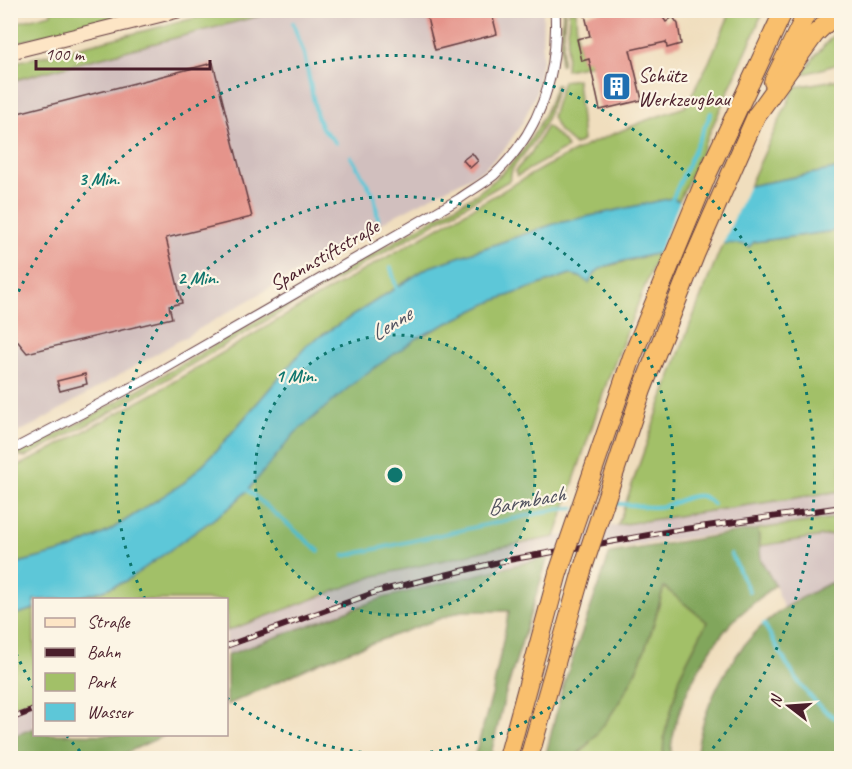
<svg xmlns="http://www.w3.org/2000/svg" width="852" height="769" viewBox="0 0 852 769" font-family="Caveat,sans-serif">
	<style>
		.industrial { fill: #d1bfbe }
		.green { fill: #a2c068; stroke: #76704a; stroke-width: 1.5 }
		.forest { fill: #81a65c; stroke: #666244; stroke-width: 1.5 }
		.water { fill: #5dc7d8; stroke: #547382; stroke-width: 1.5 }
		.pier { fill: #f0debe }
		.lines { fill: none; stroke-linecap: round; stroke-linejoin: round }
		.stream { stroke: #5dc7d8; stroke-width: 4 }
		.building { fill: #e5948b }
		.minor-casing { stroke: #633c41; stroke-width: 11 }
		.secondary-casing { stroke: #633c41; stroke-width: 16 }
		.motorway-casing { stroke: #633c41; stroke-width: 20 }
		.minor { stroke: #fff; stroke-width: 9 }
		.secondary { stroke: #fde5c5; stroke-width: 14 }
		.motorway { stroke: #f9bf6d; stroke-width: 18 }
		.rail-casing { stroke: #4a1f2b; stroke-width: 6 }
		.rail { stroke: #fcf5e5; stroke-width: 4; stroke-dasharray: 11; stroke-linecap: butt }
		.motorway-bridge-casing { stroke: #633c41; stroke-width: 20; stroke-linecap: butt }
		.motorway-bridge { stroke: #f9bf6d; stroke-width: 18 }
		.ring { fill: none; stroke: #0f766e; stroke-width: 3; stroke-dasharray: 3 6 }
		.labels { text-anchor: middle; dominant-baseline: central; stroke-width: 4.5; stroke-linejoin: round; paint-order: stroke }
		.poi-label { font-size: 21px; fill: #4a1f2b; stroke: #fcf5e5; text-anchor: start }
		.street-label { font-size: 21px; fill: #4a1f2b; stroke: #fcf5e5 }
		.water-label { font-size: 22px; font-style: italic; fill: #50515f; stroke: #fcf5e5 }
		.centre { fill: #0f766e; stroke: #fcf5e5; stroke-width: 3 }
		.ring-label { font-size: 18px; text-anchor: middle; font-weight: bold; fill: #0f766e; stroke: #fcf5e5; stroke-width: 4.5; stroke-linejoin: round; paint-order: stroke }
	</style>
	<rect width="100%" height="100%" fill="#fcf5e5"/>
	<filter id="ink" filterUnits="userSpaceOnUse"><feTurbulence type="fractalNoise" baseFrequency=".0167" numOctaves="2"/><feDisplacementMap in="SourceGraphic" scale="12" xChannelSelector="R" yChannelSelector="G"/><feConvolveMatrix kernelMatrix="1 2 1 2 8 2 1 2 1" color-interpolation-filters="sRGB"/></filter>
	<filter id="wash" filterUnits="userSpaceOnUse"><feTurbulence type="fractalNoise" baseFrequency=".008" numOctaves="4" result="noise"/><feDisplacementMap in="SourceGraphic" scale="24" xChannelSelector="R" yChannelSelector="G"/><feGaussianBlur stdDeviation="1.35" result="paint"/><feColorMatrix in="noise" values="0 0 0 0 0 0 0 0 0 0 0 0 0 0 0 0 0 1.4 0 .05"/><feComposite in="paint" operator="in"/></filter>
	<g filter="url(#wash)">
		<rect width="100%" height="100%" fill="#f0debe"/>
		<g class="industrial">
			<path d="M278,11h265l-1,48 -6,34 -14,30 -16,24 -23,23 -87,45 -361,209 -24,12 -1,-355z"/>
			<path d="M841,491v26l-293,40 -165,41 -156,57 -1,-24 149,-55 121,-28 122,-23z"/>
			<path d="M841,533v50h-11l-46,25 -9,-23 -14,-25 -1,-14z"/>
			<path d="M34,699v29l-23,9v-30z"/>
		</g>
		<g class="green">
			<path d="M51,11v-1l88,1 -128,33v-20l40,-10z"/>
			<path d="M223,11h55l-267,70v-18l45,-10z"/>
			<path d="M563,11h2l-3,54h-2z"/>
			<path d="M569,11h7l1,28 5,21 48,-9v5l-64,14z"/>
			<path d="M731,11h32l-10,25 -74,165 -7,-3 -118,26 -127,44 -119,76 -91,106 -31,32 -77,49 -37,18 -61,16v-96l26,-12 121,-66 152,-90 236,-135 48,-24 53,-22 38,-13 24,-45z"/>
			<path d="M841,26v37l-39,12 14,-20z"/>
			<path d="M577,79l6,61 -8,5 -16,-14 -7,-14 11,-36z"/>
			<path d="M841,79v89l-92,18 46,-99z"/>
			<path d="M556,84l2,1 -13,38 -13,21 -20,25 -2,11 -224,129 -184,108 -77,40 -9,-2 71,-36 388,-224c41,-28 67,-64 81,-111z"/>
			<path d="M547,126l17,16 3,6 -50,28 -2,-5 16,-18z"/>
			<path d="M841,230v261l-223,34c33,-95 66,-190 105,-282h21l5,4 5,-5z"/>
			<path d="M658,253l-51,129 -52,155 -59,11 -121,28 -148,55 -1,-31h-156l31,-9 25,-10 103,-73 19,-18 47,-57 66,-56 58,-40 74,-36 77,-27 9,3 25,-10z"/>
			<path d="M841,517v16l-81,13 -2,-17z"/>
			<path d="M664,587l43,35 -26,51 -17,64 -1,21h-89l12,-10 48,-72 17,-43z"/>
			<path d="M34,609v90l-23,8 -1,-91z"/>
		</g>
		<g class="forest">
			<path d="M758,529l3,31 14,25c-15,14 -35,27 -48,43 -30,36 -54,84 -57,130h-7l1,-21 17,-64 26,-51 -43,-35c-5,15 -8,30 -13,45 -15,47 -41,92 -77,126h-29l17,-69 48,-136z"/>
			<path d="M548,557l-43,139 -15,62h-16l18,-63 17,-84h-48l-138,50 -96,44v-50l156,-57z"/>
			<path d="M830,583h11v175h-145c6,-56 41,-119 89,-150 15,-10 30,-17 45,-25z"/>
			<path d="M34,728v6l131,1 -50,23h-104v-21z"/>
		</g>
		<path class="water" d="M841,168v62l-87,12 -5,5c-15,-12 -124,12 -145,20 -8,3 -11,9 -15,16l-9,-6 -10,-3 -77,27 -74,36 -58,40 -66,56 -47,57 -19,18 -103,73 -25,10 -31,8 -36,1v9l-23,7v-51l61,-16 37,-18 76,-49 32,-32 91,-106 119,-76 127,-44 118,-26 7,3 70,-15z"/>
		<path class="pier" d="M750,183l-28,63 -65,11 24,-59z"/>
		<g class="lines">
			<g class="stream">
				<path d="M293,23l11,31 13,63 5,11 14,15"/>
				<path d="M351,157l23,38 4,24"/>
				<path d="M671,202l40,-89"/>
				<path d="M391,268l6,22"/>
				<path d="M244,487l75,64"/>
				<path d="M611,504c19,-2 32,6 53,2 12,-2 24,-12 37,-10 6,1 8,4 12,8"/>
				<path d="M731,554l18,37"/>
				<path d="M344,556l214,-47 16,-1"/>
				<path d="M764,624c21,36 39,77 78,98"/>
			</g>
		</g>
		<g id="blocks">
			<g class="building">
				<path d="M425,10h66l6,24 -62,16z"/>
				<path d="M605,10h53l8,12 7,-5 5,7 3,20 -14,4 -1,-6 -36,8 12,50 -42,10 -11,-51 -7,2 -5,-22 13,-3 -5,-21z"/>
				<path d="M213,63l39,154 -86,21 16,65 -13,3 3,12 -145,35 -17,-21v-217z"/>
				<path d="M472,153l6,8 -8,7 -7,-8z"/>
				<path d="M85,374l2,10 -27,7 -3,-10z"/>
			</g>
		</g>
	</g>
	<g filter="url(#ink)">
		<use href="#blocks" fill-opacity="0" stroke="#633c41" stroke-width="1.5"/>
		<g class="lines">
			<defs>
				<path id="minor" d="M10,451l133,-70 316,-182c11,-8 24,-15 35,-24 46,-44 65,-101 61,-165"/>
				<path id="secondary" d="M10,52l170,-42"/>
				<g id="motorway">
					<path d="M773,82l35,-72"/>
					<path d="M750,83l34,-73"/>
					<path d="M756,116l59,-82 25,-24"/>
					<path d="M508,758l50,-185"/>
					<path d="M529,758l53,-187"/>
				</g>
			</defs>
			<use href="#minor" class="minor-casing"/>
			<use href="#secondary" class="secondary-casing"/>
			<use href="#motorway" class="motorway-casing"/>
			<use href="#minor" class="minor"/>
			<use href="#secondary" class="secondary"/>
			<use href="#motorway" class="motorway"/>
			<defs>
				<g id="rail">
					<path d="M226,646l153,-55 124,-30 168,-30 171,-24"/>
					<path d="M10,719l24,-9"/>
				</g>
			</defs>
			<use href="#rail" class="rail-casing"/>
			<use href="#rail" class="rail"/>
			<defs>
				<g id="motorway-bridge">
					<path d="M582,571l60,-181 53,-135 61,-139"/>
					<path d="M558,573l74,-216 75,-182 43,-92"/>
				</g>
			</defs>
			<use href="#motorway-bridge" class="motorway-bridge-casing"/>
			<use href="#motorway-bridge" class="motorway-bridge"/>
		</g>
	</g>
	<circle cx="395" cy="475" r="140" fill="#0f766e" fill-opacity=".12"/>
	<g class="ring">
		<circle cx="395" cy="475" r="140"/>
		<path d="M145 599A279 279 0 1 1 227 698"/>
		<path d="M86 758A419 419 0 0 1 67 736M34 688A419 419 0 0 1 11 642M11 308A419 419 0 1 1 704 758"/>
	</g>
	<defs>
		<symbol id="building-square" viewBox="-11 -11 22 22"><rect x="-9" y="-9" width="18" height="18" rx="4" fill="#1f6fb2" stroke="#fcf5e5"/><path d="M-4-6H4V6H1V3H-1V6H-4ZM-2.5-4.3h1.7v1.8h-1.7ZM.8-4.3h1.7v1.8H.8ZM-2.5-1h1.7V.8h-1.7ZM.8-1h1.7V.8H.8Z" fill="#fff"/></symbol>
	</defs>
	<g fill-rule="evenodd">
		<use href="#building-square" x="600" y="70" width="33" height="33"/>
	</g>
	<g class="labels">
		<g class="poi-label">
			<text x="638" y="75">Schütz<tspan x="638" dy="24">Werkzeugbau</tspan></text>
		</g>
		<g class="street-label">
			<text transform="translate(324 255) rotate(-30)">Spannstiftstraße</text>
		</g>
		<g class="water-label">
			<text transform="translate(391 324) rotate(-32)">Lenne</text>
			<text transform="translate(526 501) rotate(-11)">Barmbach</text>
		</g>
	</g>
	<circle cx="395" cy="475" r="9" class="centre"/>
	<g class="ring-label">
		<text x="99" y="185">3 Min.</text>
		<text x="198" y="284">2 Min.</text>
		<text x="296" y="382">1 Min.</text>
	</g>
	<rect width="852" height="769" fill="none" stroke="#fcf5e5" stroke-width="36"/>
	<rect x="33" y="598" width="195" height="138" fill="#fcf5e5" stroke="#b59f9b" stroke-width="1.5"/>
	<rect x="45" y="618" width="30" height="9" fill="#fde5c5" stroke="#b59f9b" stroke-width="1.5"/>
	<text x="87" y="628" font-size="18" fill="#4a1f2b">Straße</text>
	<rect x="45" y="648" width="30" height="9" fill="#4a1f2b" stroke="#b59f9b" stroke-width="1.5"/>
	<text x="87" y="658" font-size="18" fill="#4a1f2b">Bahn</text>
	<rect x="45" y="673" width="30" height="18" fill="#a2c068" stroke="#b59f9b" stroke-width="1.5"/>
	<text x="87" y="688" font-size="18" fill="#4a1f2b">Park</text>
	<rect x="45" y="703" width="30" height="18" fill="#5dc7d8" stroke="#b59f9b" stroke-width="1.5"/>
	<text x="87" y="718" font-size="18" fill="#4a1f2b">Wasser</text>
	<g transform="translate(789 706) rotate(287)" stroke="#fcf5e5" stroke-width="4.5" paint-order="stroke">
	<path d="M0-4.5L10 22L0 15L-10 22Z" fill="#4a1f2b"/>
	<text y="-9" font-size="16" font-weight="bold" text-anchor="middle" fill="#4a1f2b">N</text>
	</g>
	<path d="M36 60v9h174v-9" fill="none" stroke="#4a1f2b" stroke-width="3"/>
	<text x="45" y="60" font-size="18" fill="#4a1f2b" stroke="#fcf5e5" stroke-width="4.5" paint-order="stroke">100 m</text>
</svg>
